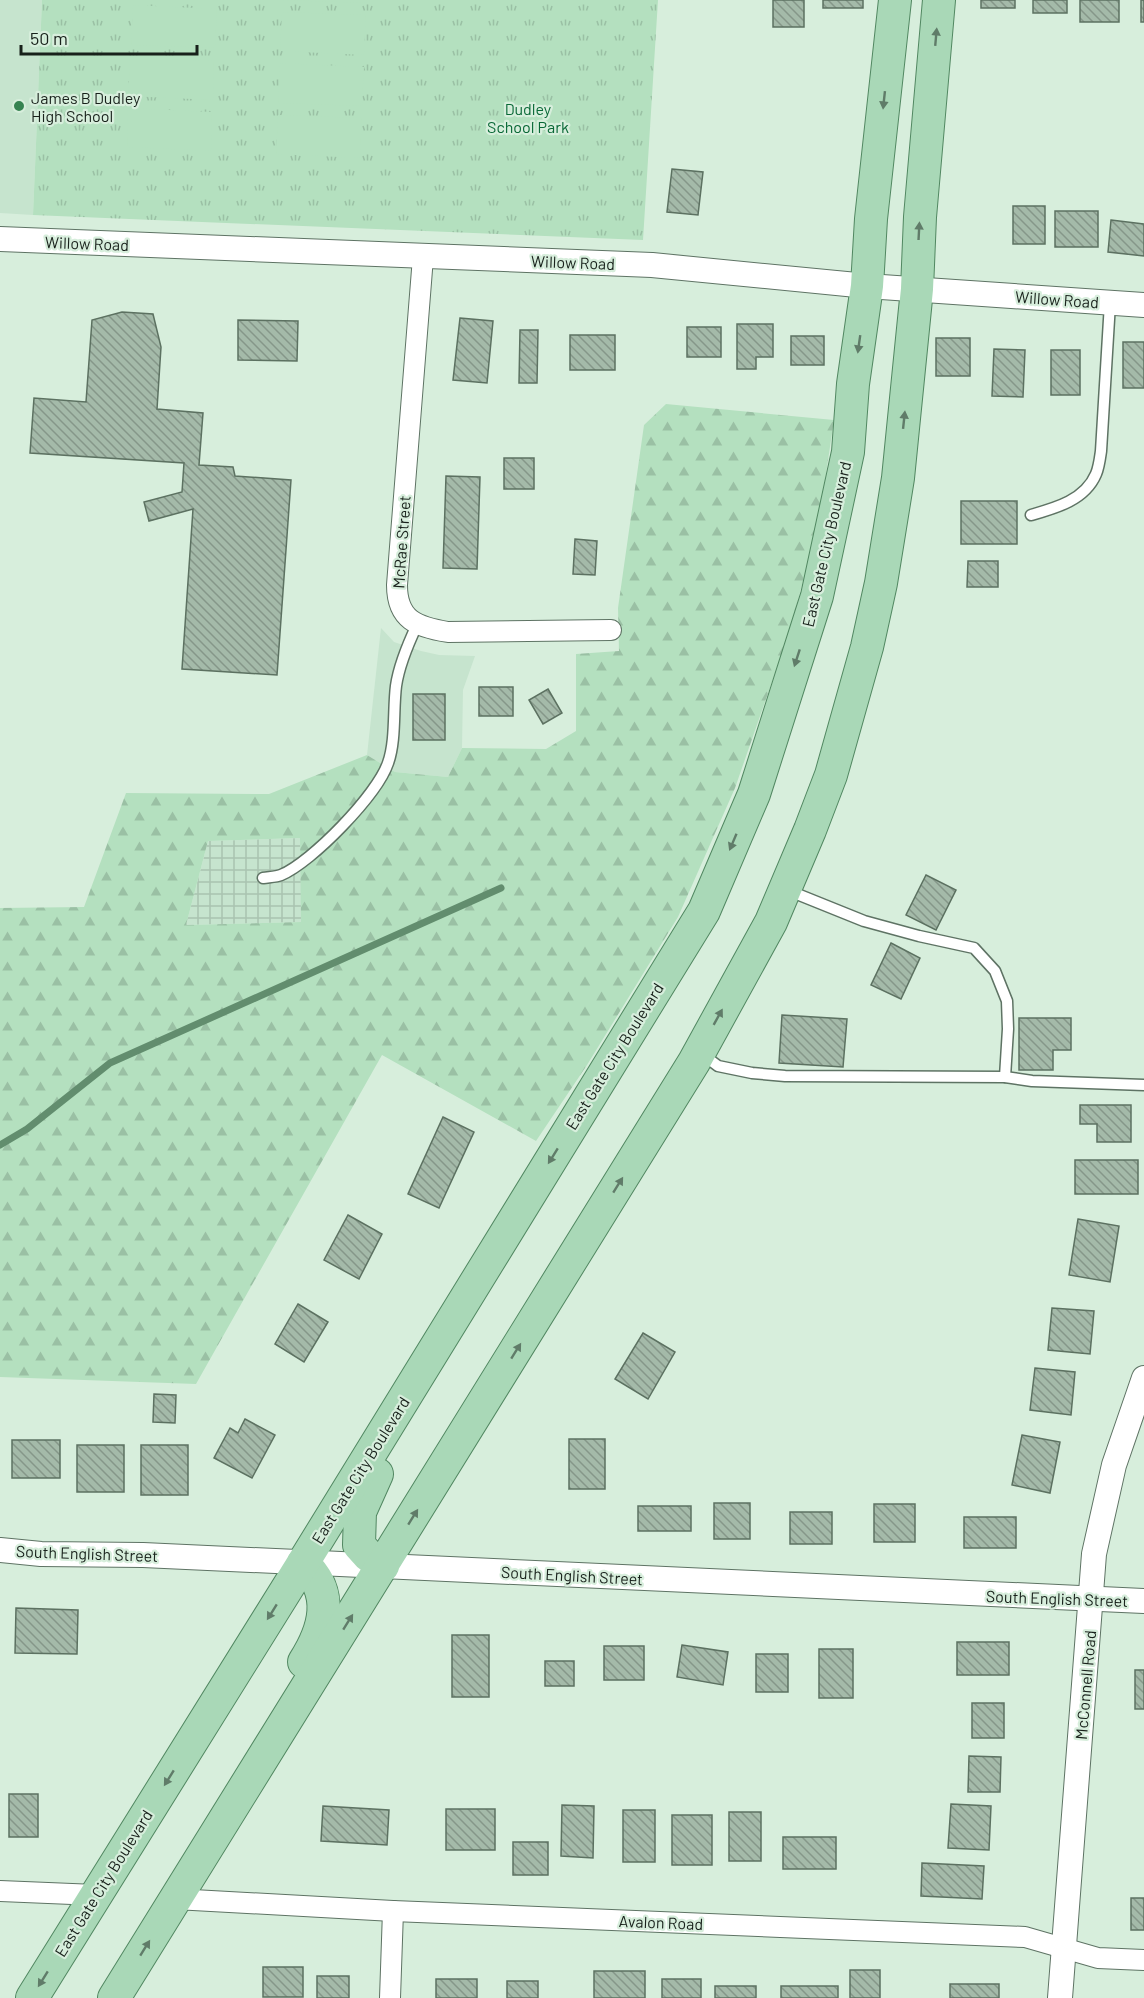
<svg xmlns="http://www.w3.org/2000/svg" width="1144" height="1998" viewBox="0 0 1144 1998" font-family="Barlow,sans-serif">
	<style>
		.built { fill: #c6e4ce }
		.industrial { fill: url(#industrial-grid) }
		.forest { fill: url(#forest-firs); fill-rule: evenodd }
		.park { fill: url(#park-tufts) }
		.pitch { fill: #b4e0bf }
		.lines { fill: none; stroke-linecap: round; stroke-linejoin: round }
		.stream { stroke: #628d6e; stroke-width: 7 }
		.building { fill: url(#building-back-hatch); stroke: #5c7161; stroke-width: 1.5 }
		.service-casing { stroke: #5e7364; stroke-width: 13 }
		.minor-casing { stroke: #5e7364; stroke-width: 22 }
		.tertiary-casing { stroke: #5e7364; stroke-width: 26 }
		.primary-casing { stroke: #518761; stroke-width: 34 }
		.service { stroke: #fff; stroke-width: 10 }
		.minor { stroke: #fff; stroke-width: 20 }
		.tertiary { stroke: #fff; stroke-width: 24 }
		.primary { stroke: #a9d8b7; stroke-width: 32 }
		.oneway { fill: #607c69 }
		.poi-dot { fill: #368351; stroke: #d7eedc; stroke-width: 2 }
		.labels { text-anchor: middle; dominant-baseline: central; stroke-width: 4.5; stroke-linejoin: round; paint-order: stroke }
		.poi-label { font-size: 16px; fill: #18211b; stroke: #d7eedc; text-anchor: start }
		.park-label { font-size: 16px; fill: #096836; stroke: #d7eedc }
		.street-label { font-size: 16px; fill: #18211b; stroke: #d7eedc }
	</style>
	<defs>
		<pattern id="industrial-grid" width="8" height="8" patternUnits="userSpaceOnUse" patternTransform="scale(1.5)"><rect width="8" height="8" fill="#c6e4ce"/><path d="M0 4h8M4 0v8" fill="none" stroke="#a9c3b0"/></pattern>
		<pattern id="forest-firs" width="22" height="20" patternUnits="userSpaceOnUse" patternTransform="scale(1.5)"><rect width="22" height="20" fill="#b4e0bf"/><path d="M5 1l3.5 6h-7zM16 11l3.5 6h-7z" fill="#9ac0a4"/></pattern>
		<pattern id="park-tufts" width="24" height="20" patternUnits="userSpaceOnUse" patternTransform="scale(1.5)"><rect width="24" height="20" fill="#b4e0bf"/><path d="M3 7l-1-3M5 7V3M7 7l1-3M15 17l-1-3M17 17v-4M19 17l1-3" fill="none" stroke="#9ac0a4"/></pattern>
		<pattern id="building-back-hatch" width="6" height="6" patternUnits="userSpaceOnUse" patternTransform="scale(1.5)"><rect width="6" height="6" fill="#a4baa9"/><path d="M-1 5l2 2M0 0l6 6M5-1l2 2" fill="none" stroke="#859789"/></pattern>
	</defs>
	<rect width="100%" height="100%" fill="#d7eedc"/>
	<g class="built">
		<path d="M0,0h42l-9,215 -33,-2z"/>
		<path d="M381,628l13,14 27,9 18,4 36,1 -12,34 -1,58 -14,29 -53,-5 -28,-17z"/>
	</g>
	<path class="industrial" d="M300,838l2,84 -116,3 22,-84z"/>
	<path class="forest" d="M666,404l168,16 -15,101 -29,109 -55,158 -57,129 -91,148 -51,76 -154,-86 -186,329 -196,-7v-469l84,-1 42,-114 143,1 98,-39 28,17 53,5 14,-29 84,1 30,-18v-77l43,-3 -1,-43 26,-183zM300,838l1,84 -115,3 22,-84z"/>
	<path class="park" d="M42,0h616l-15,240 -610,-25z"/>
	<g class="pitch">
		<path d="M282,0h85l-1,3z"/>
		<path d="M133,5l84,4 -2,39 -84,-3z"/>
		<path d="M282,12l84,3 -2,40 -84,-4z"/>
		<path d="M130,57l84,4 -1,39 -85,-4z"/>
		<path d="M280,63l84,4 -2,39 -84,-3z"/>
		<path d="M128,108l84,4 -1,39 -84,-4z"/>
		<path d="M278,115l84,3 -2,40 -84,-4z"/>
	</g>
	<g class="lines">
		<path class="stream" d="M0,1145l27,-16 83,-66 391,-175"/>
	</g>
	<g class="building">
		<rect x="773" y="0" width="31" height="27"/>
		<rect x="823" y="0" width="40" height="8"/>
		<rect x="981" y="0" width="34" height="8"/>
		<rect x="1033" y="0" width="34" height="13"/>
		<rect x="1080" y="0" width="39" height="22"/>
		<rect x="1141" y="0" width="3" height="22"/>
		<path d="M672,169l31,3 -5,43 -31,-3z"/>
		<rect x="1013" y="206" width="32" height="38"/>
		<rect x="1055" y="211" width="43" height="36"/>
		<path d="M1111,220l33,4v32l-36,-4z"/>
		<path d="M122,312l31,2 8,33 -4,62 46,4 -4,52 34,2 2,9 56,4 -14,195 -95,-6 11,-160 -44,12 -5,-19 38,-10 2,-29 -154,-10 4,-55 52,4 6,-82z"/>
		<path d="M460,318l33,3 -6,62 -34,-3z"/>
		<path d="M238,320l60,1 -1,40 -59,-1z"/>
		<path d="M737,324h36v33h-17v12h-19z"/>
		<rect x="687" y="327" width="34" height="30"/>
		<path d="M520,330h18l-1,53h-18z"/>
		<rect x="570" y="335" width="45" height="35"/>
		<rect x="791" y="336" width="33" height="29"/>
		<rect x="936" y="338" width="34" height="38"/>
		<rect x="1123" y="342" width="21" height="46"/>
		<path d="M994,349l31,1 -2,47 -31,-1z"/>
		<rect x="1051" y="350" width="29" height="45"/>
		<rect x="504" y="458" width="30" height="31"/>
		<path d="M446,476l34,1 -3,92 -34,-1z"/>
		<rect x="961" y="501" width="56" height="43"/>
		<path d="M575,539l22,2 -2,34 -22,-1z"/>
		<path d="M968,561h30v26h-31z"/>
		<rect x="479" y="687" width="34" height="29"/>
		<path d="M548,689l14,24 -19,11 -14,-24z"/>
		<rect x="413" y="694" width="32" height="46"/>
		<path d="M926,875l30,15 -20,40 -30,-15z"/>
		<path d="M891,943l29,15 -19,41 -30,-14z"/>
		<path d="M782,1015l65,4 -4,48 -64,-4z"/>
		<path d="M1019,1018h52v32h-18v20h-34z"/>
		<path d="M1080,1105h51v37h-34v-18h-17z"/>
		<path d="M443,1117l31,15 -35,76 -31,-14z"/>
		<rect x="1075" y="1160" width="63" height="34"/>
		<path d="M348,1215l34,19 -23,45 -35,-19z"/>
		<path d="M1078,1219l41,7 -9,56 -41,-7z"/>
		<path d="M298,1304l30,18 -24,40 -29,-18z"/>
		<path d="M1052,1308l42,3 -4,43 -42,-4z"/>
		<path d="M643,1333l32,19 -27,47 -33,-20z"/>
		<path d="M1035,1368l40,4 -4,43 -41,-5z"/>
		<path d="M154,1394l22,1 -1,28 -22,-1z"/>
		<path d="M245,1419l30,16 -23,43 -38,-20 16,-30 8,5z"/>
		<path d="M1022,1435l38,7 -10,51 -38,-8z"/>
		<rect x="569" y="1439" width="36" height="50"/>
		<rect x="12" y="1440" width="48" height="38"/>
		<rect x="77" y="1445" width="47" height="47"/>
		<rect x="141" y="1445" width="47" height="50"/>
		<rect x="714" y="1503" width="36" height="36"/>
		<rect x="874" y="1504" width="41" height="38"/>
		<rect x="638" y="1506" width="53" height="25"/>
		<rect x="790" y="1512" width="42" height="32"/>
		<rect x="964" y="1517" width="52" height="31"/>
		<path d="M16,1608l62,2 -1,44 -62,-1z"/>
		<rect x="452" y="1635" width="37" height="62"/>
		<rect x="957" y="1642" width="52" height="33"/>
		<path d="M682,1645l46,7 -5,33 -46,-8z"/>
		<rect x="604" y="1646" width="40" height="34"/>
		<rect x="819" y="1649" width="34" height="49"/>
		<rect x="756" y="1654" width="32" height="38"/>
		<rect x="545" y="1661" width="29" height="25"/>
		<rect x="1135" y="1670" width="9" height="39"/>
		<rect x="972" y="1703" width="32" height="35"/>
		<path d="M969,1756l32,1 -1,35h-32z"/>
		<rect x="9" y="1794" width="29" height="43"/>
		<path d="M951,1804l40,2 -2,44 -41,-2z"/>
		<path d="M562,1805l32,1 -1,52 -32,-2z"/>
		<path d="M323,1806l66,4 -2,35 -66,-4z"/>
		<rect x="446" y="1809" width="49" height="41"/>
		<rect x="623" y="1810" width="32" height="52"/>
		<rect x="729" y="1812" width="32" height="49"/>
		<rect x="672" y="1815" width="40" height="50"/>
		<rect x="783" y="1837" width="53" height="32"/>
		<rect x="513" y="1842" width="35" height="33"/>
		<path d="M922,1863l62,3 -2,33 -61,-3z"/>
		<rect x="1131" y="1898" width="13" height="32"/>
		<rect x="263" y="1967" width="40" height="30"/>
		<rect x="850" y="1970" width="30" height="28"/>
		<rect x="594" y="1971" width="51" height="27"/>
		<rect x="317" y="1976" width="32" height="22"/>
		<rect x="436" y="1979" width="41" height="19"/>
		<rect x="662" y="1979" width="39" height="19"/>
		<rect x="507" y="1981" width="31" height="17"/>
		<rect x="950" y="1984" width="49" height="14"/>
		<rect x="715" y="1986" width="41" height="12"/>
		<rect x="781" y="1986" width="57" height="12"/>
	</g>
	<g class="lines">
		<defs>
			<g id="service">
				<path d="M1031,515c25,-7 54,-15 65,-41 3,-7 4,-16 5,-23l9,-148"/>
				<path d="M263,878c6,-1 13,-1 18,-3 31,-13 96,-80 107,-112 8,-22 5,-54 8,-77 3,-21 12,-42 21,-61"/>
				<path d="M787,890l77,31 55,15 55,12 21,23 12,30 1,28 -3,48"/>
				<path d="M702,1054l16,12 34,7 33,3 220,1 27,4 112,4"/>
			</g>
			<g id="minor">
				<path d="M423,257l-26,328c0,35 20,42 51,47l163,-2"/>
				<path d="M0,1891l96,4"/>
				<path d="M175,1899l218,12 632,26 73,21 46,2"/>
				<path d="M390,1998l3,-87"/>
			</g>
			<g id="tertiary">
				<path d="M0,239l652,26 215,21 277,19"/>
				<path d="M0,1550l41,4 102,1 1001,46"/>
				<path d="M1060,1998l34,-444 20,-89 30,-87"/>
			</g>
			<g id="primary">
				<path d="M377,1474l-17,38 -1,33 9,10 15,11"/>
				<path d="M303,1563c32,30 22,66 1,99"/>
				<path d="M32,1998l271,-435 401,-652 50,-117 63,-198 31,-144 5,-68 14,-98 4,-67 24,-219"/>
				<path d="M114,1998l580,-936 77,-140 39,-92 21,-55 36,-128 14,-64 17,-105 19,-189 3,-72 19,-217"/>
			</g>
		</defs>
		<use href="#service" class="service-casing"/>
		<use href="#minor" class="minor-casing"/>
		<use href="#tertiary" class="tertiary-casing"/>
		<use href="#primary" class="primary-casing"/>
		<use href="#service" class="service"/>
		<use href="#minor" class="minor"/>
		<use href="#tertiary" class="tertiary"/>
		<use href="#primary" class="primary"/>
	</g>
	<defs><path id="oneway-solid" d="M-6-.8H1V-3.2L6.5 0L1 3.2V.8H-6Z" transform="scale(1.5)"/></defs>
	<g class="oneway">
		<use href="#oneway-solid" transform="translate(936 37) rotate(-85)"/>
		<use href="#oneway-solid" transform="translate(884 100) rotate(96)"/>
		<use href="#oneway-solid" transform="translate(919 231) rotate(-87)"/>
		<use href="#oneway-solid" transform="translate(859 344) rotate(98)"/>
		<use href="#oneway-solid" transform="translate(904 420) rotate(-84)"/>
		<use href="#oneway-solid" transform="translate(797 658) rotate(108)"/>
		<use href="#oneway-solid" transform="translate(733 842) rotate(113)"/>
		<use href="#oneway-solid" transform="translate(718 1017) rotate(-61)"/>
		<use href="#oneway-solid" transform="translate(553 1156) rotate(122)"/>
		<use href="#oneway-solid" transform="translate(618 1185) rotate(-58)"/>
		<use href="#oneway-solid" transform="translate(516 1351) rotate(-58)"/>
		<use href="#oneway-solid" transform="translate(413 1517) rotate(-58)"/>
		<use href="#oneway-solid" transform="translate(272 1612) rotate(122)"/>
		<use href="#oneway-solid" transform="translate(348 1622) rotate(-58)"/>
		<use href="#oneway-solid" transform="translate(169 1778) rotate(122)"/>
		<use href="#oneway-solid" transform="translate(145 1948) rotate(-58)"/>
		<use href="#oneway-solid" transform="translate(43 1979) rotate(122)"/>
	</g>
	<circle class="poi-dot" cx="19" cy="106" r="6"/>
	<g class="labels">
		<g class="poi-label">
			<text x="31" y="97">James B Dudley<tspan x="31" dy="18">High School</tspan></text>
		</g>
		<g class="park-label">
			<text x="528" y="108">Dudley<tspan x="528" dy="18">School Park</tspan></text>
		</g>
		<g class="street-label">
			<text transform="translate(87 243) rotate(2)">Willow Road</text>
			<text transform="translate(573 262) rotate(2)">Willow Road</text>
			<text transform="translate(1057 299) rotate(4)">Willow Road</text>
			<text transform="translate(401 542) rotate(-86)">McRae Street</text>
			<text transform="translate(826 544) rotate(-77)">East Gate City Boulevard</text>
			<text transform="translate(614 1056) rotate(-58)">East Gate City Boulevard</text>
			<text transform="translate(360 1470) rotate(-58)">East Gate City Boulevard</text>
			<text transform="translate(87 1553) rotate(2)">South English Street</text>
			<text transform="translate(572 1575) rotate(3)">South English Street</text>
			<text transform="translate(1057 1598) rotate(2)">South English Street</text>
			<text transform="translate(1085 1685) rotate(-85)">McConnell Road</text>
			<text transform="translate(103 1883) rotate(-58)">East Gate City Boulevard</text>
			<text transform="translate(661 1922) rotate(2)">Avalon Road</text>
		</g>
	</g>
	<path d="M21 45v9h176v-9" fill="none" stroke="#18211b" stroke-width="3"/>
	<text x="30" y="45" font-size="18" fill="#18211b" stroke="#d7eedc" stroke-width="4.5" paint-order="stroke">50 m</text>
</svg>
